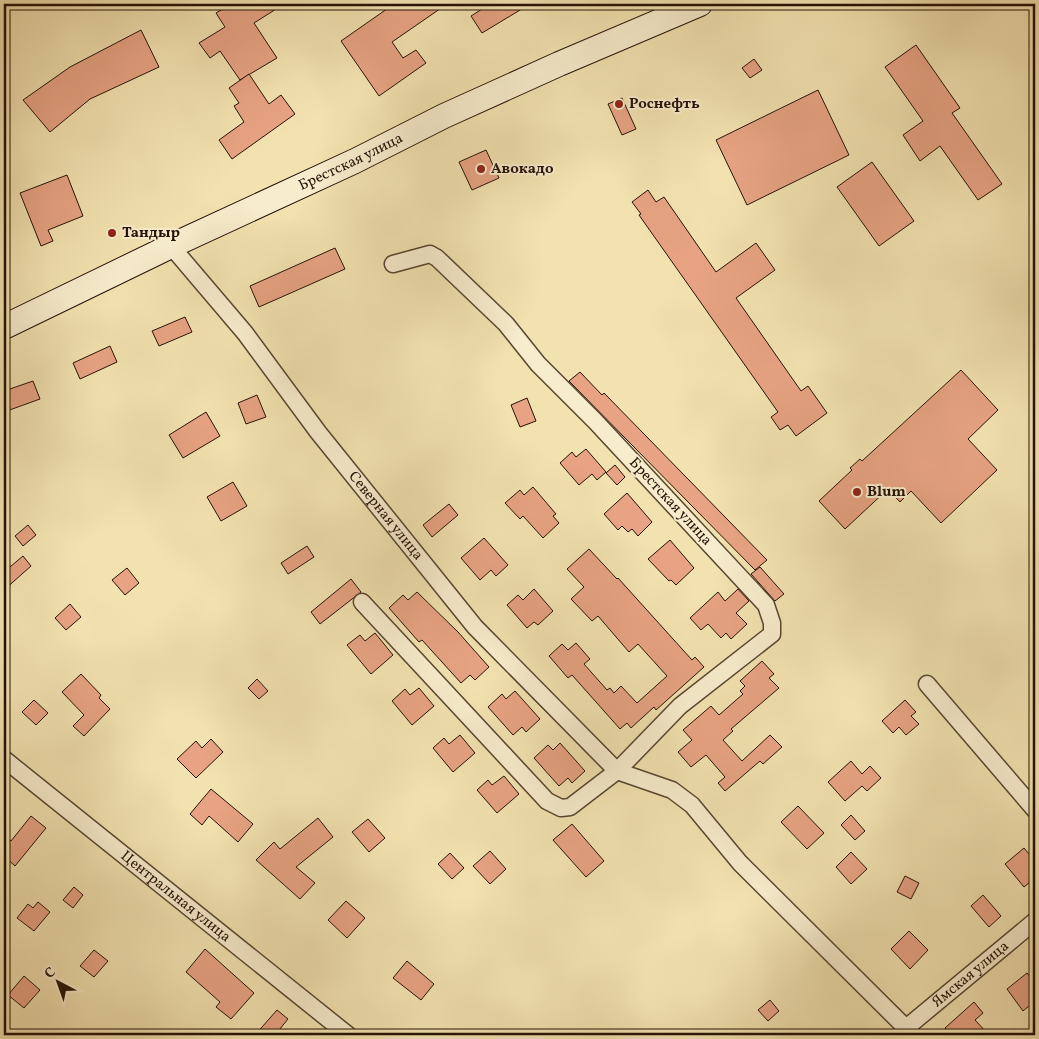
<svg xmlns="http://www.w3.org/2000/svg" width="1039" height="1039" viewBox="0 0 1039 1039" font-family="Vollkorn,serif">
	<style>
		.building { fill: #e7a383; stroke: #251207 }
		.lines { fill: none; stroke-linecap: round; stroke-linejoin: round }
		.minor-casing { stroke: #584631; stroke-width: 19 }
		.secondary-casing { stroke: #251207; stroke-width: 26 }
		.minor { stroke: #f7eccc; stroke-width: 16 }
		.secondary { stroke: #f7eccc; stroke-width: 24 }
		.poi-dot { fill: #8f2418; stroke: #f7eccc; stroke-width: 2 }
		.labels { text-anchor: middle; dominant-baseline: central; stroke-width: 4; stroke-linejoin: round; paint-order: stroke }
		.poi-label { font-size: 15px; font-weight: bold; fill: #251207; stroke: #f7eccc; text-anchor: start }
		.street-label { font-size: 15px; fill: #251207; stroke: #f7eccc }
	</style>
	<rect width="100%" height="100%" fill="#f2e2b0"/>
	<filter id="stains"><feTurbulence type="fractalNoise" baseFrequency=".004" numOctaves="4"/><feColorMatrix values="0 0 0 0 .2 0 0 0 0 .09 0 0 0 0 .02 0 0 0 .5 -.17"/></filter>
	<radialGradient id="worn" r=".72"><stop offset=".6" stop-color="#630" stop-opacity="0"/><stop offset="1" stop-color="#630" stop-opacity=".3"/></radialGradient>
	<g class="building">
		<path d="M231,4h53l-30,19 23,35 -37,22 -20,-29 -10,7 -11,-15 26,-16 -9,-14z"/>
		<path d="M394,4h53l-55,38 11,16 13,-8 10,13 -47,33 -38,-55z"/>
		<path d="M490,4h40l-48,29 -11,-17z"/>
		<path d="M141,30l18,37 -69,32 -40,33 -27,-32 47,-33z"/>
		<path d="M916,45l44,63 -8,5 50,71 -24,16 -38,-54 -20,15 -17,-26 20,-14 -38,-54z"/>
		<path d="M754,59l8,11 -12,8 -8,-10z"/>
		<path d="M249,74l20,30 12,-9 14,19 -63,45 -13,-19 25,-18 -10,-16 5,-3 -10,-15z"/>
		<path d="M818,90l31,65 -102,50 -31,-65z"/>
		<path d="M622,98l14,31 -14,6 -14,-31z"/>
		<path d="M486,150l13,28 -27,12 -13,-28z"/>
		<path d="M872,162l42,59 -35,25 -42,-59z"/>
		<path d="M67,175l16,41 -35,14 5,11 -12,5 -21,-53z"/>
		<path d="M648,190l8,12 8,-5 52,75 40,-29 19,27 -39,28 65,93 7,-5 19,27 -31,23 -8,-11 -8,5 -9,-13 7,-5 -139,-197 2,-1 -9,-12z"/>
		<path d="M335,248l10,21 -86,38 -9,-21z"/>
		<path d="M185,317l7,15 -33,14 -7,-15z"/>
		<path d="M110,346l7,16 -37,17 -7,-16z"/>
		<path d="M961,370l37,40 -30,29 29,31 -56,53 -30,-32 -11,11 -12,-13 -43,40 -26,-28 33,-31 -2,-2 10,-9 2,2z"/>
		<path d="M580,372l22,23 2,-2 163,167 -12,10 -186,-189z"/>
		<path d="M33,381l7,18 -36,13v-21z"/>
		<path d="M257,395l9,22 -20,7 -8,-21z"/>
		<path d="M527,398l9,23 -16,6 -9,-22z"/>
		<path d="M206,412l14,24 -37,22 -14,-23z"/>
		<path d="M586,449l20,23 -9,8 -5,-6 -13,11 -19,-22 12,-11 4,5z"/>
		<path d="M615,465l10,12 -8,8 -11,-12z"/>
		<path d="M233,482l14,24 -26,15 -14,-24z"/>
		<path d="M533,487l23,27 -3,2 6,7 -16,15 -20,-22 -3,3 -15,-16 15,-13 4,5z"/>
		<path d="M627,493l25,29 -14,14 -6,-7 -4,3 -6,-6 -4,4 -14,-16z"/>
		<path d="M449,504l9,11 -26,22 -9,-12z"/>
		<path d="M28,525l8,10 -13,11 -8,-10z"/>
		<path d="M484,538l24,27 -12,11 -5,-6 -11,10 -19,-22z"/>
		<path d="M670,540l24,28 -18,17 -5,-5 -2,1 -21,-22z"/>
		<path d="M307,546l7,11 -26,17 -7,-11z"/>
		<path d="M589,549l28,30 1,-1 74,82 3,-3 9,10 -48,43 -2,-3 -23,21 -4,-5 -7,6 -48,-54 -4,3 -19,-22 13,-12 6,6 8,-7 14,16 -6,5 23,26 3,-2 4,5 7,-7 16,17 30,-27 -29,-32 -9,8 -31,-36 -6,5 -21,-22 13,-12 -17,-18z"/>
		<path d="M23,556l8,10 -27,24v-18z"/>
		<path d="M760,567l24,27 -9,7 -24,-27z"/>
		<path d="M127,568l12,15 -14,12 -13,-15z"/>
		<path d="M351,579l10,13 -41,32 -9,-12z"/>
		<path d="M534,589l19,22 -15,14 -4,-3 -7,6 -20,-23 11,-10 5,5z"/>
		<path d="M738,589l11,12 -13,12 11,11 -16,15 -5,-6 -5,5 -13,-14 -7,6 -11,-12 28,-26 7,9z"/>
		<path d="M417,592l41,40 31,35 -14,13 -5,-5 -9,8 -39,-43 -3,2 -30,-34 14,-13 5,5z"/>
		<path d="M70,604l11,13 -15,13 -11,-12z"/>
		<path d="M375,633l18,22 -22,19 -24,-29 13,-10 5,6z"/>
		<path d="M762,661l12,13 -5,4 10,10 -48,41 2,2 -10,9 19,21 28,-26 12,12 -19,17 -3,-3 -35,30 -7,-8 7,-6 -19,-22 -15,12 -13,-15 14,-12 -9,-10 28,-24 8,9 24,-21 -3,-3 5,-5 -5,-5z"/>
		<path d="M81,674l20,21 -2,3 11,11 -26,27 -11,-10 11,-11 -22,-23z"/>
		<path d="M257,679l11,12 -9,8 -11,-11z"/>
		<path d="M419,688l15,18 -22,19 -20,-24 13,-12 5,6z"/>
		<path d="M515,691l25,28 -14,13 -4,-5 -9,8 -25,-28 14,-13 4,5z"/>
		<path d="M34,700l14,13 -12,12 -14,-13z"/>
		<path d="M905,700l11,12 -5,4 8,8 -13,11 -7,-8 -6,6 -11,-12z"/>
		<path d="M460,735l15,18 -22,19 -20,-24 11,-10 5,6z"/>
		<path d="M211,739l12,13 -27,26 -19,-19 19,-18 6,7z"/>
		<path d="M560,743l25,28 -13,12 -4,-5 -9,8 -25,-28 14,-13 5,5z"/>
		<path d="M851,761l11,13 8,-8 11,12 -14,13 -5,-5 -17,15 -17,-19z"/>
		<path d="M504,776l15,18 -22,19 -20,-23 11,-10 4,5z"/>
		<path d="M211,789l42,35 -15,18 -29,-26 -7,9 -12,-11z"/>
		<path d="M798,806l26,27 -17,16 -26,-27z"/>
		<path d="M851,815l14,16 -10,9 -14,-15z"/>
		<path d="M31,816l15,12 -31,38 -11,-10v-21l7,6z"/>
		<path d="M318,818l15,19 -37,30 19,16 -15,16 -44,-39 18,-18 6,7z"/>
		<path d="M368,819l17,19 -16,14 -17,-20z"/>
		<path d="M572,824l32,37 -18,16 -33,-37z"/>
		<path d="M1024,848l11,13v17l-11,9 -19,-23z"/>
		<path d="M490,851l16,18 -16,15 -17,-18z"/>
		<path d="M851,852l16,17 -16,15 -15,-17z"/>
		<path d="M450,853l14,15 -12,11 -14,-15z"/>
		<path d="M905,876l14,7 -8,16 -14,-7z"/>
		<path d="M74,887l9,8 -10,13 -10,-8z"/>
		<path d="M983,895l18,21 -12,11 -18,-21z"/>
		<path d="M346,901l19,17 -18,20 -19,-18z"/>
		<path d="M38,902l12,10 -16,19 -17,-13 11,-14 5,4z"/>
		<path d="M909,931l19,19 -18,19 -19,-20z"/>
		<path d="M205,949l49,44 -23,26 -15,-12 4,-5 -34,-30z"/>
		<path d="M94,950l14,11 -14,16 -14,-11z"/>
		<path d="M407,961l27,23 -13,16 -28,-22z"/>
		<path d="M1027,973l8,10v18l-12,10 -16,-22z"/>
		<path d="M24,976l16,14 -16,18 -16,-13z"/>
		<path d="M770,1000l9,11 -11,10 -10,-11z"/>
		<path d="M974,1002l9,11 -8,7 14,15h-38l-6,-7z"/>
		<path d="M277,1010l11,9 -13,16h-20z"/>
	</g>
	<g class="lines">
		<defs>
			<g id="minor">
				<path id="s1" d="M171,246l74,87 73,99 157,195 142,144 55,19 20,15 48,58 173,172"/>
				<path d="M362,602l185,199 14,7 9,-1 47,-36 63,-65 92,-72v-11l-6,-18 -171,-184 -57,-57 -32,-40 -69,-66 -7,-4 -37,10"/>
				<path d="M927,684l108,126"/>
				<path id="s2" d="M4,759l344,276"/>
				<path id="s3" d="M906,1028l129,-107"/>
			</g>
			<g id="secondary">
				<path id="s4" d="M4,327l167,-81 184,-85 89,-45 115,-52 141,-60"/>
			</g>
		</defs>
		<use href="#minor" class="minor-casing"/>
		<use href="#secondary" class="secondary-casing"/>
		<use href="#minor" class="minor"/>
		<use href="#secondary" class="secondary"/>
	</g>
	<g class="poi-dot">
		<circle cx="619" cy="104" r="5"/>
		<circle cx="481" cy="169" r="5"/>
		<circle cx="112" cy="233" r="5"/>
		<circle cx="857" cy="492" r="5"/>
	</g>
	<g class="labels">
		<g class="poi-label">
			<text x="629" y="104">Роснефть</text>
			<text x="491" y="169">Авокадо</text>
			<text x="122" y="233">Тандыр</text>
			<text x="867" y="492">Blum</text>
		</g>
		<g class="street-label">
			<text stroke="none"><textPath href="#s4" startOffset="384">Брестская улица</textPath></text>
			<text transform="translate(670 502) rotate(47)">Брестская улица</text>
			<text stroke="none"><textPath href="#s1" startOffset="345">Северная улица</textPath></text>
			<text stroke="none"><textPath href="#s2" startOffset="220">Центральная улица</textPath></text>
			<text stroke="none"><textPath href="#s3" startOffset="84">Ямская улица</textPath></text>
		</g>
	</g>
	<rect width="1039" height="1039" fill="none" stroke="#f2e2b0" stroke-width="20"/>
	<rect x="5" y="5" width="1029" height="1029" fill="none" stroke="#251207" stroke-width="2.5"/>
	<rect x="10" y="10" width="1019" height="1019" fill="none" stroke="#251207"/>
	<g transform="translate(58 982) rotate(319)" stroke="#f7eccc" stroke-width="4" paint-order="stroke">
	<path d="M0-4L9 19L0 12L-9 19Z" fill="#251207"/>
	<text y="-8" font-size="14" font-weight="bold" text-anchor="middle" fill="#251207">С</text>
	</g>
	<rect width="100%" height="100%" filter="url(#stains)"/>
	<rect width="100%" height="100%" fill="url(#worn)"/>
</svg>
